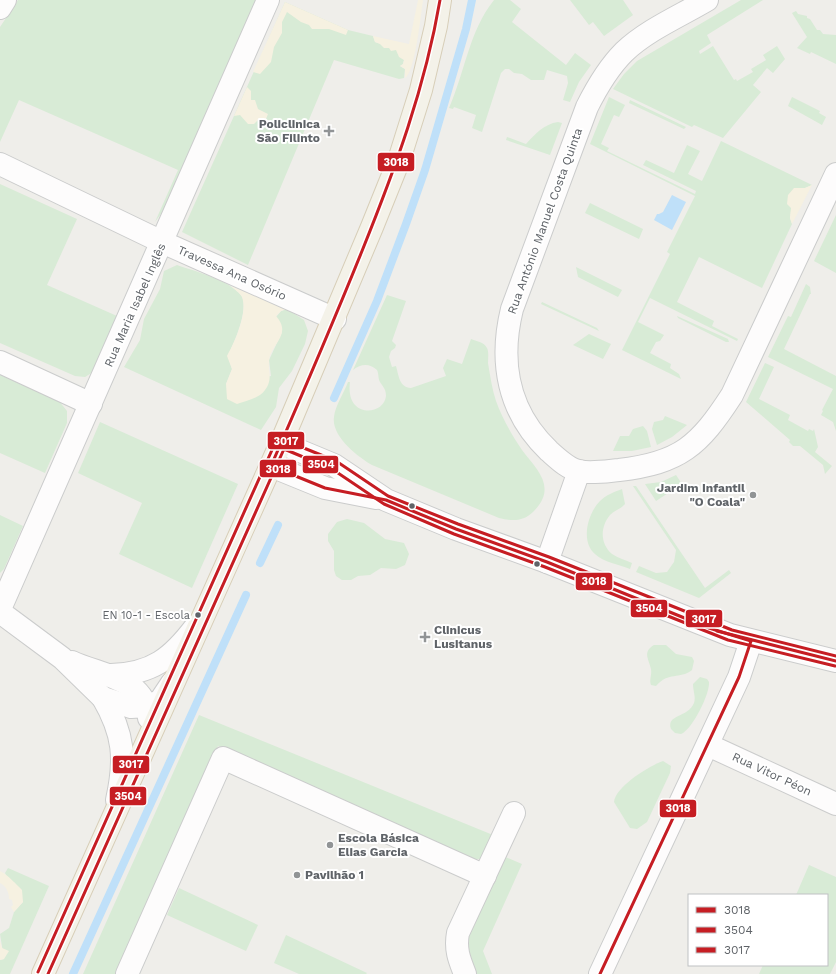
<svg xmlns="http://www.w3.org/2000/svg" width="836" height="974" viewBox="0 0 836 974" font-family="'Work Sans',sans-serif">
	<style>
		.green { fill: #d8ebd6 }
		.sand { fill: #f6f1e1 }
		.water { fill: #bfe0f9 }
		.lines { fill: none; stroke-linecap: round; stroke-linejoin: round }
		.stream { stroke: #bfe0f9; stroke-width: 8 }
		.minor-casing { stroke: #cbcccc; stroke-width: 24 }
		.major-casing { stroke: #d7ceb8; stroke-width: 24 }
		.minor { stroke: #fdfcfc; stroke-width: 22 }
		.major { stroke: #f4f2e9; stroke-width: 22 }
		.bus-1-casing { stroke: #fff; stroke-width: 6 }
		.bus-2-casing { stroke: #fff; stroke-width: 6 }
		.bus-3-casing { stroke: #fff; stroke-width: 6 }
		.bus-1 { stroke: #c61d23; stroke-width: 3 }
		.bus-2 { stroke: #c61d23; stroke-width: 3 }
		.bus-3 { stroke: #c61d23; stroke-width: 3 }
		.poi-dot { fill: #919496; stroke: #fff; stroke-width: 1.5 }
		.bus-dot { fill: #5f6368; stroke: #fff; stroke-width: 1.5 }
		.labels { text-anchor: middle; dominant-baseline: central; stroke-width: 4; stroke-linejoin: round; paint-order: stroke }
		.bus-label { font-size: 11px; fill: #5f6368; stroke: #fff; text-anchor: end }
		.poi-label { font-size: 12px; font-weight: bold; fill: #5f6368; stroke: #fff; text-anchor: start }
		.street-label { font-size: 12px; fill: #5f6368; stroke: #fff }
		.line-badge { stroke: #fff; stroke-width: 1.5 }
		.badge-label { font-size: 11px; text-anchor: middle; font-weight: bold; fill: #fff }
	</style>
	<rect width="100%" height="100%" fill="#efeeea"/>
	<g class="green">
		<path d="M18,0h242l-94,207 -11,15 23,-52 -159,-70 -19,42v-115z"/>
		<path d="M494,0h16l11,9 -9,13 54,43 9,-12 16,12 -12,17 -9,20 -7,-2 5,-17 -1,-7 -20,-6 -3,10h-13l-9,-6 -8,-1 -5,-4h-4l-4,4 -19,59 -10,-4 4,-13 -22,-8 -1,2 -4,-1c16,-36 20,-77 45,-108z"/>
		<path d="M570,0h53l10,15 -29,21 -11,-14 -4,3z"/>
		<path d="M741,0h22l-56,35 4,8 -12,8 1,3 13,-8 21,34 2,-1 1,2 16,-9 -2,-3 15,-9 -3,-5 14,-9 8,13 -12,14 -6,-5 -14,17 8,7 -38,46 -29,-13 -2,2 -79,-38 11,-15 13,-13z"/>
		<path d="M285,2l63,28 25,6 2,6 21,7 8,11 -1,4 -3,2 5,3 -1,9 -5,1 -65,-19 -86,205 -66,-33z"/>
		<path d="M796,11l2,3 9,2v2l3,1 7,11h3l3,4 13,1v29l-25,-12 -1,2 -13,-6 10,-11 -15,-24z"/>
		<path d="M609,97l16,8 -6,12 -5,-2 -13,29 8,4 -2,3 88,43 1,-3 -53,-26 3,-5 28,13 13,-28 13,6 -12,23 14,7 19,-40 91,44 -7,3h-11l-4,30 2,6 -30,64 -63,-31 -22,45 37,19 -2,5 26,13 -1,2 -87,-43 -12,24 26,13 -4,6 -4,1 -6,11 21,11 -1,4 9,6 2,5 -59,-29 48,-96 -3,-2 28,-56 -105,-52z"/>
		<path d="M792,97l28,14 -1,2 7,4 -4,8 -34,-19z"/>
		<path d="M630,100l56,27 -2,2 -55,-26z"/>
		<path d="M558,122l4,1 -12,32 -44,-15 1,-3 19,7c9,-10 18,-20 32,-22z"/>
		<path d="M0,184l77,35 -30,66 70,31 -24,56 -8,5 -10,-1 -75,-33z"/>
		<path d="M590,203l53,26 -4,10 -54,-26z"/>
		<path d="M836,215v58l-22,-12z"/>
		<path d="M177,265c17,6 52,15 64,30 9,12 -7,48 -13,61l4,13 -6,15 45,-8 -2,-16 13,-28 -6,-15 5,-6 6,-2 17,11 4,11 -3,13 -13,27 -13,17 -3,19 -15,23 -137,-63 16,-27 4,-21 16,-30 4,-18z"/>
		<path d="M576,267l46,23 -4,7 -40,-20z"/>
		<path d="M806,284l4,3 1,7h-1l-26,55 52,27v55l-3,-9 -12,-7 2,-4 -1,-1 11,-21 -65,-32 20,-41 3,1z"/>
		<path d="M387,295l19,6 -14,40 4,4 -1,3 -4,3 -2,6 3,10 4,-1c3,10 3,21 15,22l35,-12 -3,-8 4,-9 15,5 9,-25c5,2 13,3 16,9 2,4 1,10 1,15 2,12 4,26 8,38 6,17 16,34 26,49 15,20 36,37 11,62 -10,10 -22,9 -34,6l-127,-53c-14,-8 -41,-29 -38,-48 1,-11 10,-24 14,-35h2c-5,37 34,34 36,14 0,-7 -3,-9 -6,-14 -2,-3 -1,-8 -3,-12 -8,-7 -16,-6 -24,0z"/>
		<path d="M542,302l55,26 2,3 -58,-27z"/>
		<path d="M677,316l51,23 1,3h-3l-48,-24z"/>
		<path d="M589,334l22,10 -8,15 -30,-14z"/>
		<path d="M765,363l9,4 -15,32 31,16 -2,5 20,11 1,-2 4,2 1,-2 4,18 -3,5 17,14 -7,8 -2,-9 -23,-19h-7l-4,-4 1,-2 -44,-38z"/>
		<path d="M0,375l59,26 8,10v12l-22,50 -45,-20z"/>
		<path d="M665,416l22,9 -15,12 -15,8 -5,-16 2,-7 9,-2z"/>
		<path d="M100,422l138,62 -46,104 -73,-34 23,-51 -64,-30z"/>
		<path d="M643,426l4,5 4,16 -19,4h-19l7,-15h9l4,-7z"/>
		<path d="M676,475l6,9 -26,17 -11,-17 16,-2z"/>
		<path d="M633,486h3l69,102 24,-18 2,3 -32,25 -63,-26 3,-6 17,7 11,-1 7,-10 2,-12z"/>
		<path d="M622,489l3,15c-4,5 -10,6 -15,11 -10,12 -10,29 2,39 6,4 14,6 20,9l-2,6c-10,-4 -27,-7 -35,-15 -15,-13 -7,-41 5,-53 6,-6 14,-9 22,-12z"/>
		<path d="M0,515l23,11 -19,43 -4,4z"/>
		<path d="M347,519l17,4 21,16 19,4 5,11 -4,11 -9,4 -15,-1 -11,7 -12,1 -7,4h-9l-6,-4 -2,-6v-19l-6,-10v-7l9,-12z"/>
		<path d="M654,645h12l10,9 16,3 2,4 -2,9c-13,10 -23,1 -36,16l-5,-1c-2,-5 1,-10 0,-16 -2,-10 -9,-17 3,-24z"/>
		<path d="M700,677l7,2 2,3c1,12 -17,48 -28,52l-6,-1 -4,-4c-5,-15 17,-11 23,-26 2,-6 -1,-12 -1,-19z"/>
		<path d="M199,715l294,120 -9,24h-13l-253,-113 -102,228h-33z"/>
		<path d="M663,761l8,5 -1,7 -23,49 -10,7 -7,-1 -16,-26c1,-15 35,-36 49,-41z"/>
		<path d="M503,856l19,8 -39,87 9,23h-19l-7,-18 2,-19z"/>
		<path d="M809,865l27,12v85l-6,12h-71l4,-9h64v-70h-31z"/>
		<path d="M8,868l41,18 -39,88h-10v-14l4,-1 -4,-25 9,-6 5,-16 9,-10 -8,-19 -7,-4 -3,-6z"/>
		<path d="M179,888l79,37 -12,26 -79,-36z"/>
		<path d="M286,935l81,38 -1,1h-67l-25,-11z"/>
	</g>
	<g class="sand">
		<path d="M418,0h5c-2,13 -8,72 -18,78v-9l-5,-3 3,-2 1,-4 -5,-3 -3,-7 -5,1 -2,-3h-5l-4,-4 -5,-2 -2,-6 36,8z"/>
		<path d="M285,2l63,28 -2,5 -17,-6h-17l-3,-4 -8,-3 -14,-10 -5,10v11l-8,14 -3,15 -11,12 -7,-2z"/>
		<path d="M247,87l4,4v9h4l3,9 10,5 -2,5h-7l-5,5h-6l-8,-9 -6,1z"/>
		<path d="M812,185l-20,39 -2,-6 1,-10 -4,-4 1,-9 6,-7h11z"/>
		<path d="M231,286l56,23 -6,2 -5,5c17,19 -6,28 -7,45 -1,11 4,18 -4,29 -5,8 -19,11 -28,14l-10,-5 -1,-15 6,-15 -5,-13c8,-14 21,-43 15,-59 -2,-4 -8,-8 -11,-11z"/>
		<path d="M0,871c7,3 16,13 22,19l1,12 -9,10 -3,-5 2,-2 -1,-5 -3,-1c0,-7 -3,-13 -9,-16z"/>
		<path d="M0,941l2,7 7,3 -5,8 -4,1z"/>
	</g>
	<path class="water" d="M672,195l14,7 -14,28 -18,-10 3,-6h2l4,-2z"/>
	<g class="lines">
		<g class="stream">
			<path d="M334,398l43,-97 29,-77 19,-54 41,-141 6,-29"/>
			<path d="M260,563l18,-38"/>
			<path d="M73,974l173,-379"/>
		</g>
		<defs>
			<g id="minor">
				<path d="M707,0c-27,16 -60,30 -83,52 -16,16 -27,35 -37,55l-75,202c-13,53 -4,103 37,142 8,7 19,18 30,20 10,3 29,0 40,-1 61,-7 80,-24 113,-75l104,-221"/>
				<path d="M0,8l5,-8"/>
				<path d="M0,164l162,78 173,77"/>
				<path d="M0,362l91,42"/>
				<path d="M281,443l53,22 52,35 70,29 91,33 183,73 106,26"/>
				<path d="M271,466l54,22 51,10"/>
				<path d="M547,562l32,-91"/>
				<path d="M0,609l268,-609"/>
				<path d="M0,612l62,46 41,40 28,9 17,-1 12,-5 12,-18"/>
				<path d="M72,662c30,14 72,15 77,56"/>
				<path d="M111,675c41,-1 61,-17 85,-49"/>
				<path d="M103,698c21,36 23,61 14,102"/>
				<path d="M708,745l128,59"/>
				<path d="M127,974l96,-216 262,118"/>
				<path d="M465,974c-6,-15 -10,-25 -7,-41l56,-120"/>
				<path d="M600,974l139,-297 12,-36"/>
			</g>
			<path id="major" d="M43,974l238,-531 91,-216 27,-67 22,-70 15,-64 4,-26"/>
		</defs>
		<use href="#minor" class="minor-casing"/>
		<use href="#major" class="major-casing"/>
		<use href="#minor" class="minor"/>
		<use href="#major" class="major"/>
		<defs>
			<g id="bus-1">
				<path d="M440,0c-15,88 -45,169 -78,251 -29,72 -60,144 -91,215l54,22 61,12 70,29 91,33 162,66 42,13"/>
				<path d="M717,631l119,30"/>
				<path d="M600,974l139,-297 12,-36"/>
			</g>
			<path id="bus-2" d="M48,974l236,-525 48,20 52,35 70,30 91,33 183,73 107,26"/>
			<path id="bus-3" d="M38,972l238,-531 3,-3 57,23 52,35 70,28 91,33 183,73 104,26"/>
		</defs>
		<use href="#bus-1" class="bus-1-casing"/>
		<use href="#bus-2" class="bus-2-casing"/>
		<use href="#bus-3" class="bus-3-casing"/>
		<use href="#bus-1" class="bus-1"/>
		<use href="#bus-2" class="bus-2"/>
		<use href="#bus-3" class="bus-3"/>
	</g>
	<g class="poi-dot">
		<path d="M327 125h4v4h4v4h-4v4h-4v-4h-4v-4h4z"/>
		<circle cx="753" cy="495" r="4"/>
		<path d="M423 631h4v4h4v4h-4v4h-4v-4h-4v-4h4z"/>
		<circle cx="330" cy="845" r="4"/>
		<circle cx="297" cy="875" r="4"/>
	</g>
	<g class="bus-dot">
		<circle cx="412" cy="506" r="3.5"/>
		<circle cx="537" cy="564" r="3.5"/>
		<circle cx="198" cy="615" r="3.5"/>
	</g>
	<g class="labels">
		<g class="bus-label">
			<text x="190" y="615">EN 10-1 - Escola</text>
		</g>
		<g class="poi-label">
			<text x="320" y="124" text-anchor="end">Policlinica<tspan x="320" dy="14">São Filinto</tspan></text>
			<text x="745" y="488" text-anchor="end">Jardim Infantil<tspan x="745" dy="14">"O Coala"</tspan></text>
			<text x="434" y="630">Clinicus<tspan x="434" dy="14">Lusitanus</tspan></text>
			<text x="338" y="838">Escola Básica<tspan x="338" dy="14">Elias Garcia</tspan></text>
			<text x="305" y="875">Pavilhão 1</text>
		</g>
		<g class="street-label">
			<text transform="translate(545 221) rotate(-70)">Rua António Manuel Costa Quinta</text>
			<text transform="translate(232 273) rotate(24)">Travessa Ana Osório</text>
			<text transform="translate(135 305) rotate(-66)">Rua Maria Isabel Inglês</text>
			<text transform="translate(772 774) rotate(25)">Rua Vitor Péon</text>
		</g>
	</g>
	<g class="line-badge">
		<rect x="377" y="152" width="38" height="20" rx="4" fill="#c61d23"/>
		<rect x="267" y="431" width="38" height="19" rx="4" fill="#c61d23"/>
		<rect x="302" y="455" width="37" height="19" rx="4" fill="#c61d23"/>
		<rect x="259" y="459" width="38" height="19" rx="4" fill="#c61d23"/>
		<rect x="575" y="572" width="38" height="19" rx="4" fill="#c61d23"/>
		<rect x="630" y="599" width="38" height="19" rx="4" fill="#c61d23"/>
		<rect x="685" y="609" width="38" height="19" rx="4" fill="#c61d23"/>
		<rect x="112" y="755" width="38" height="19" rx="4" fill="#c61d23"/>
		<rect x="109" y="786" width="38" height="20" rx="4" fill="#c61d23"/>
		<rect x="659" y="799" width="38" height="19" rx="4" fill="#c61d23"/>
	</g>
	<g class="badge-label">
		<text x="396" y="166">3018</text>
		<text x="286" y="445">3017</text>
		<text x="321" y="468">3504</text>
		<text x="278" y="473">3018</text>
		<text x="594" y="585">3018</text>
		<text x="649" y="612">3504</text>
		<text x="704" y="623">3017</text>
		<text x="131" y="768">3017</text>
		<text x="128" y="800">3504</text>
		<text x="678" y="812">3018</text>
	</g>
	<rect x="688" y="894" width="140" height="72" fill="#ffffff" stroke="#bfc1c3"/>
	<rect x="696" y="907" width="20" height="6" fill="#c61d23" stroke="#bfc1c3"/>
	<text x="724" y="914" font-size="12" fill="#5f6368">3018</text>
	<rect x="696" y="927" width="20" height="6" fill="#c61d23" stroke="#bfc1c3"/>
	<text x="724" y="934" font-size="12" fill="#5f6368">3504</text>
	<rect x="696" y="947" width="20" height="6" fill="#c61d23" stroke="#bfc1c3"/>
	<text x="724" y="954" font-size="12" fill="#5f6368">3017</text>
</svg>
